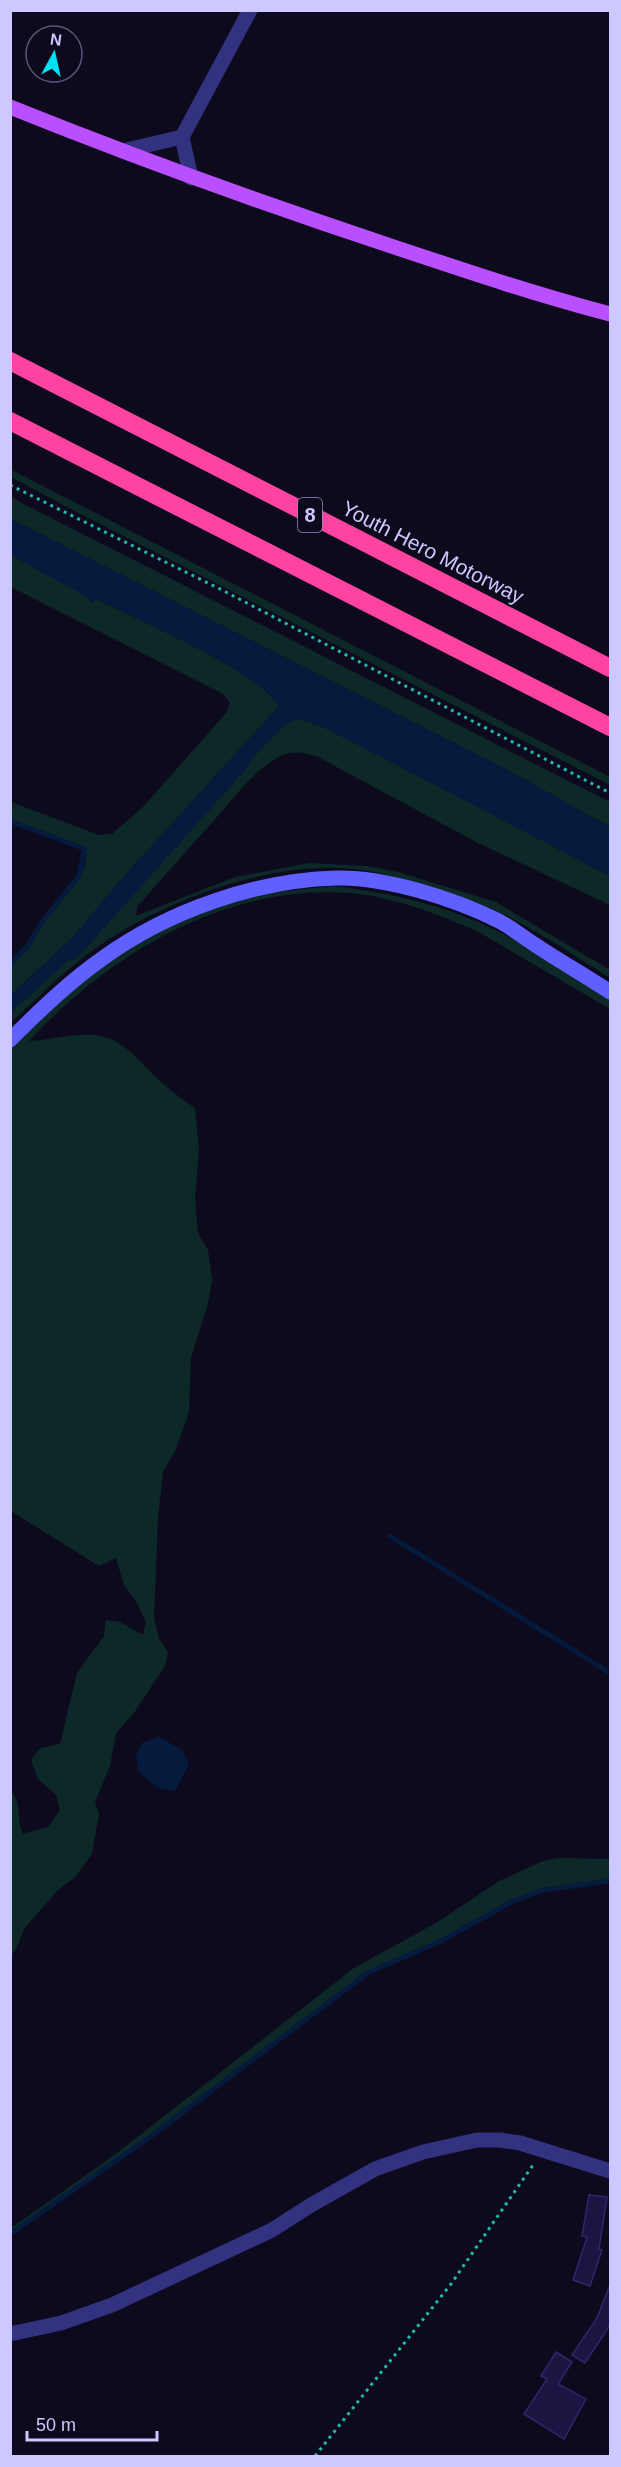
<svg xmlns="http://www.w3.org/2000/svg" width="621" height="2467" viewBox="0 0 621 2467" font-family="Arial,sans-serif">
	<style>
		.green { fill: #0d2927 }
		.water { fill: #051b3d }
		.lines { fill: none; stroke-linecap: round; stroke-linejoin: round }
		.stream { stroke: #051b3d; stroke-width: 5 }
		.building { fill: #1d1541; stroke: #32256e; stroke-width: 1.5 }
		.path { stroke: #24b7ab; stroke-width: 3; stroke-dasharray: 3 4.5; stroke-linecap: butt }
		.street { stroke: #333281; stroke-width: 15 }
		.secondary { stroke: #605fff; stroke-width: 15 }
		.primary { stroke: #ba4fff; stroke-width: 15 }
		.highway { stroke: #ff43a1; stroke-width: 18 }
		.labels { text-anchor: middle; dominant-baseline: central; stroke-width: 4.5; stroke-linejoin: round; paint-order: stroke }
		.shield { fill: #0d0a1e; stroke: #938fbc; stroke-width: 1.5 }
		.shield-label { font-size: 20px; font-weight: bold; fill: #cdc8ff }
		.street-label { font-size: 21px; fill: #cdc8ff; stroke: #0d0a1e }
	</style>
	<rect width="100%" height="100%" fill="#0d0a1e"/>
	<g class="green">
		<path d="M10,469l600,308v8l-541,-277 -58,-31z"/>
		<path d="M10,497l600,305v25l-108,-60 -491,-248z"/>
		<path d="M11,555l77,42 3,5 6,-3c42,22 160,71 182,107l-160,176 -46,55 -62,58v-29l18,-18 16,-27 34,-43 6,-13 2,-16 -76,-30v-17l88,33 13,-1 32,-28 82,-93 4,-10 -7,-9 -212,-107z"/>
		<path d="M298,719l23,7 52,26 237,124v29l-134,-63 -158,-85c-11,-4 -24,-7 -35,-2 -26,11 -48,42 -67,63 -26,29 -53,59 -79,89l-1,9 99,-39 74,-14 58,3 31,6 98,30 114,68v8c-35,-22 -71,-46 -109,-65 -22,-11 -45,-17 -69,-25 -25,-8 -52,-16 -79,-19 -82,-9 -191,32 -257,79 -31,22 -58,49 -85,75v-11l85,-77 91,-108 99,-104z"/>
		<path d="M333,886c49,6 101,16 147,37 46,20 88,50 130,77v9l-133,-78c-38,-16 -77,-32 -118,-37 -126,-14 -247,57 -330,147 21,-1 43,-8 65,-6 32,3 46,29 68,48 10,9 22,17 33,25l4,42 -4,49 3,34 10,17 4,30 -4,24 -17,53 -2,55 -13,37 -13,23 -5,44 -4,103 5,20 9,13 -2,12 -32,49 -18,20 -6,33 -15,36 4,12 -7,40 -16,22 -19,15 -33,38 -7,18 -6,9v-165c11,11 5,28 12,43l25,-7 12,-17 -4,-15 -18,-16 -7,-19 9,-12 20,-4 17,-71 27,-37 2,-16 14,2 23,13 3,-13 -10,-21 -12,-16 -8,-27 -17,8 -88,-55v-465l31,-31 76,-61 68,-36 72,-24z"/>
		<path d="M557,1858l53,1v20l-67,10 -30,11 -91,49 -54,22 -219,165 -138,96v-4l102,-72 241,-188 82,-45 63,-42 44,-20z"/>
	</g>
	<g class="water">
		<path d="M11,519l491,248 108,60v49l-289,-150 -23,-7 -12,4 -99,104 -91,108 -85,77v-17l62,-58 46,-55 160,-176c-21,-36 -140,-85 -182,-107l-6,4 -4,-6 -76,-42z"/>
		<path d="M160,1737l23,14 6,13 -14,27 -17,-3 -20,-17 -2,-17 6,-11z"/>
	</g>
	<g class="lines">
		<g class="stream">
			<path d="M267,686l12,17"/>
			<path d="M10,821l75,28 -7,28 -35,44 -16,26 -17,17"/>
			<path d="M71,958l10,-8 167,-187"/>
			<path d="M390,1536l220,137"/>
			<path d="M10,2234l140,-97 219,-165 72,-31 72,-40 30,-11 67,-9"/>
		</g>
	</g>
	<g class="building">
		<path d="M589,2195l18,2 -8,52 3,1 -12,36 -17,-6 14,-43 -5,-1z"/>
		<path d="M610,2285v40l-25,38 -13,-8 25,-37z"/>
		<path d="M556,2352l16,10 -14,22 28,15 -22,40 -40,-25 23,-35 -6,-3z"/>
	</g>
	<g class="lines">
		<g class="path">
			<path d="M10,485l212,105 388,203"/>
			<path d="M315,2456l136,-172 84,-122"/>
		</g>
		<g class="street">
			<path d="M182,137l9,41"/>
			<path d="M122,151l60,-14 68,-127"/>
			<path d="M10,2334l51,-11 51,-18 160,-75 39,-25 64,-36 48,-17 54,-12h23l20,3 90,28"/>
		</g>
		<path class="secondary" d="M10,1040c29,-29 59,-58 93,-82 65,-47 153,-78 234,-80 49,-1 118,21 162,43 13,7 25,17 38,25 24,16 49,30 73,46"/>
		<path class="primary" d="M10,107c127,51 254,97 384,140 72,24 143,48 216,67"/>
		<g class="highway">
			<path d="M10,361l600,307"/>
			<path d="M10,421l600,306"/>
		</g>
	</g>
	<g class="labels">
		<rect class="shield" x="298" y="498" width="24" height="34" rx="4.5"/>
		<g class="shield-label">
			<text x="310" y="515">8</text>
		</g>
		<g class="street-label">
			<text transform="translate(433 552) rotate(27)">Youth Hero Motorway</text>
		</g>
	</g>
	<rect width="621" height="2467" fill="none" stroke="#cdc8ff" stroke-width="24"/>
	<g transform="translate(54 54) rotate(8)"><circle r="28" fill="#0d0a1e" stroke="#5a5678" stroke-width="1.5"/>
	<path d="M0-4.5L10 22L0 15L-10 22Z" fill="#00e0f3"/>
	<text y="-9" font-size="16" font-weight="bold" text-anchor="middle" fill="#cdc8ff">N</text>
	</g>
	<path d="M27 2431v9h130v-9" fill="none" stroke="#cdc8ff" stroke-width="3"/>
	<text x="36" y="2431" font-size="18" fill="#cdc8ff" stroke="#0d0a1e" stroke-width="4.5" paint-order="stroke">50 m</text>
</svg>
